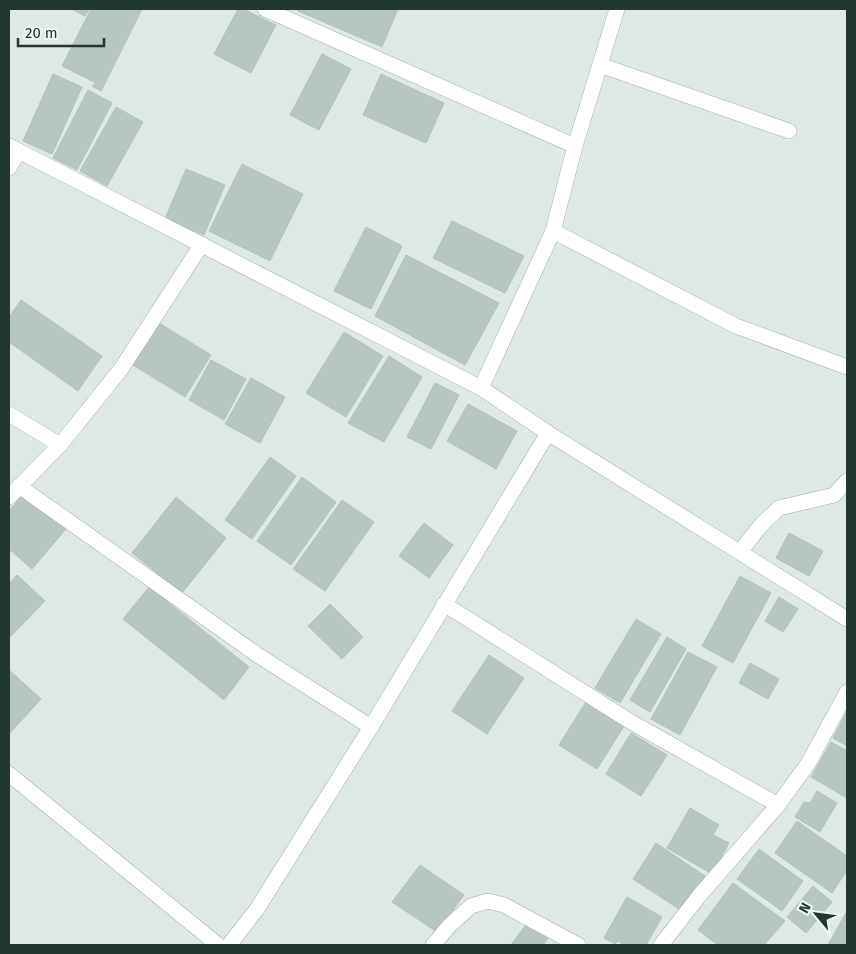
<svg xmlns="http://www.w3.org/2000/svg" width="856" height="954" viewBox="0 0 856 954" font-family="'Fira Sans',sans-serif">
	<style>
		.building { fill: #b7c6be; stroke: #b1c2b9 }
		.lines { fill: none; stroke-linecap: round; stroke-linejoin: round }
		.minor-casing { stroke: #a2b0a9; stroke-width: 16 }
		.minor { stroke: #fff; stroke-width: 15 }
	</style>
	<rect width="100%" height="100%" fill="#dee9e3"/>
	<g class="building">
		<path d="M72,9h17l-4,7z"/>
		<path d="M91,9h51l-41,82 -9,-5 4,-3 -34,-17z"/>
		<path d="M238,9h5l33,16 -25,48 -37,-19z"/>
		<path d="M299,9h99l-16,38 -84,-36z"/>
		<path d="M322,54l29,15 -32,61 -29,-15z"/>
		<path d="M53,74l29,13 -30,67 -29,-13z"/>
		<path d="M381,74l63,29 -18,40 -63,-28z"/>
		<path d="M88,90l24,13 -35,67 -24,-12z"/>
		<path d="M116,107l27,15 -36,64 -27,-15z"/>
		<path d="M242,164l61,30 -33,67 -61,-30z"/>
		<path d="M186,169l39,16 -21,50 -39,-16z"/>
		<path d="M452,221l72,35 -19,37 -72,-35z"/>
		<path d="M366,227l36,19 -31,63 -37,-18z"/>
		<path d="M406,255l93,48 -34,62 -90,-49z"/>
		<path d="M21,300l81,56 -24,35 -69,-49v-25z"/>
		<path d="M159,323l52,32 -26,42 -52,-32z"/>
		<path d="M344,332l39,24 -37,61 -40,-24z"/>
		<path d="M389,356l33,21 -38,65 -36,-19z"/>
		<path d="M211,360l35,19 -22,41 -35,-20z"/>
		<path d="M251,378l34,19 -25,46 -35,-19z"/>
		<path d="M435,383l24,12 -28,54 -24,-12z"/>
		<path d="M468,404l49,27 -21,38 -49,-28z"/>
		<path d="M270,457l26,19 -44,63 -27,-19z"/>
		<path d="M302,477l34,25 -45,63 -34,-24z"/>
		<path d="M24,493l42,36 -34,40 -23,-20v-38z"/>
		<path d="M176,497l50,41 -44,55 -50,-40z"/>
		<path d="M342,500l32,22 -49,69 -32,-22z"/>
		<path d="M424,523l29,22 -24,33 -30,-22z"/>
		<path d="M789,533l34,18 -14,25 -33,-18z"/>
		<path d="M17,575l28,26 -36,37v-54z"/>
		<path d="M740,576l31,17 -38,70 -31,-17z"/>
		<path d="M149,587l100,80 -25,33 -101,-81z"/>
		<path d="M779,597l19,12 -15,23 -18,-11z"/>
		<path d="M330,604l33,33 -21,22 -34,-33z"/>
		<path d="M636,619l25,15 -41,69 -25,-15z"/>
		<path d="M667,637l19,12 -36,63 -20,-12z"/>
		<path d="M688,652l29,15 -37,68 -29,-16z"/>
		<path d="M489,655l35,23 -37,56 -35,-23z"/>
		<path d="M750,663l29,16 -11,20 -29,-16z"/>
		<path d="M9,670l32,29 -32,35z"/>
		<path d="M586,702l38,24 -27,43 -38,-24z"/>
		<path d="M847,711v35l-14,-8z"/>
		<path d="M631,733l36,22 -26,41 -35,-22z"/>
		<path d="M831,742l16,9v47l-36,-21z"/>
		<path d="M817,791l20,12 -17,29 -25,-15 9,-15 6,1z"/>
		<path d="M690,808l29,17 -6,10 16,8 -17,31 -45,-26z"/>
		<path d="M797,821l50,35v14l-15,23 -57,-40z"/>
		<path d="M656,843l49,33 -23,35 -49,-32z"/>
		<path d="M759,849l44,32 -21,30 -45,-32z"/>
		<path d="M420,865l44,30 -27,37 -45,-30z"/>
		<path d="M733,883l52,38 -21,24h-46l-20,-15z"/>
		<path d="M813,886l19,16 -26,31 -19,-16z"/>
		<path d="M627,897l35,20 -16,28h-22l-6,-4 -3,3 -11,-6z"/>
		<path d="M847,911v34h-19z"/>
		<path d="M528,922l21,15 -6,8h-32z"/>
	</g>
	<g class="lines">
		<defs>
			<g id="minor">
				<path d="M265,9l310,137"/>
				<path d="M600,65l189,66"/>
				<path d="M9,146l472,242 67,45 299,186"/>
				<path d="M9,168l10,-17"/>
				<path d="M553,231l183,95 111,41"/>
				<path d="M481,388l72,-157 22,-85 42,-137"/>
				<path d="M9,414l51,31"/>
				<path d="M19,486l240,170 112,71"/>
				<path d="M9,497l51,-52 61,-76 81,-125"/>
				<path d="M740,552l22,-28 17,-16 55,-13 13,-14"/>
				<path d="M444,604l187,118 147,83"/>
				<path d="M9,774l209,171"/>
				<path d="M229,945l28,-36 114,-182 177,-294"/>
				<path d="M433,945l16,-19 22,-20 17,-5 16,4 74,40"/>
				<path d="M661,945l38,-49 79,-91 31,-43 38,-70"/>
			</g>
		</defs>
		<use href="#minor" class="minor-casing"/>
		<use href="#minor" class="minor"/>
	</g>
	<rect width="856" height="954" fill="none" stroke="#21372f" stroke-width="20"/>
	<g transform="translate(816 914) rotate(299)" stroke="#eef6f1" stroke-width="4" paint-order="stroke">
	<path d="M0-4L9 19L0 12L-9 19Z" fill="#21372f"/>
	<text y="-8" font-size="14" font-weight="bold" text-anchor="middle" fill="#21372f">N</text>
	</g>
	<path d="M18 38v8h86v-8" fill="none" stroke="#21372f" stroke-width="2.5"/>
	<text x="25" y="38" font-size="15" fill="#21372f" stroke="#eef6f1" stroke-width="4" paint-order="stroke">20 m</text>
</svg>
